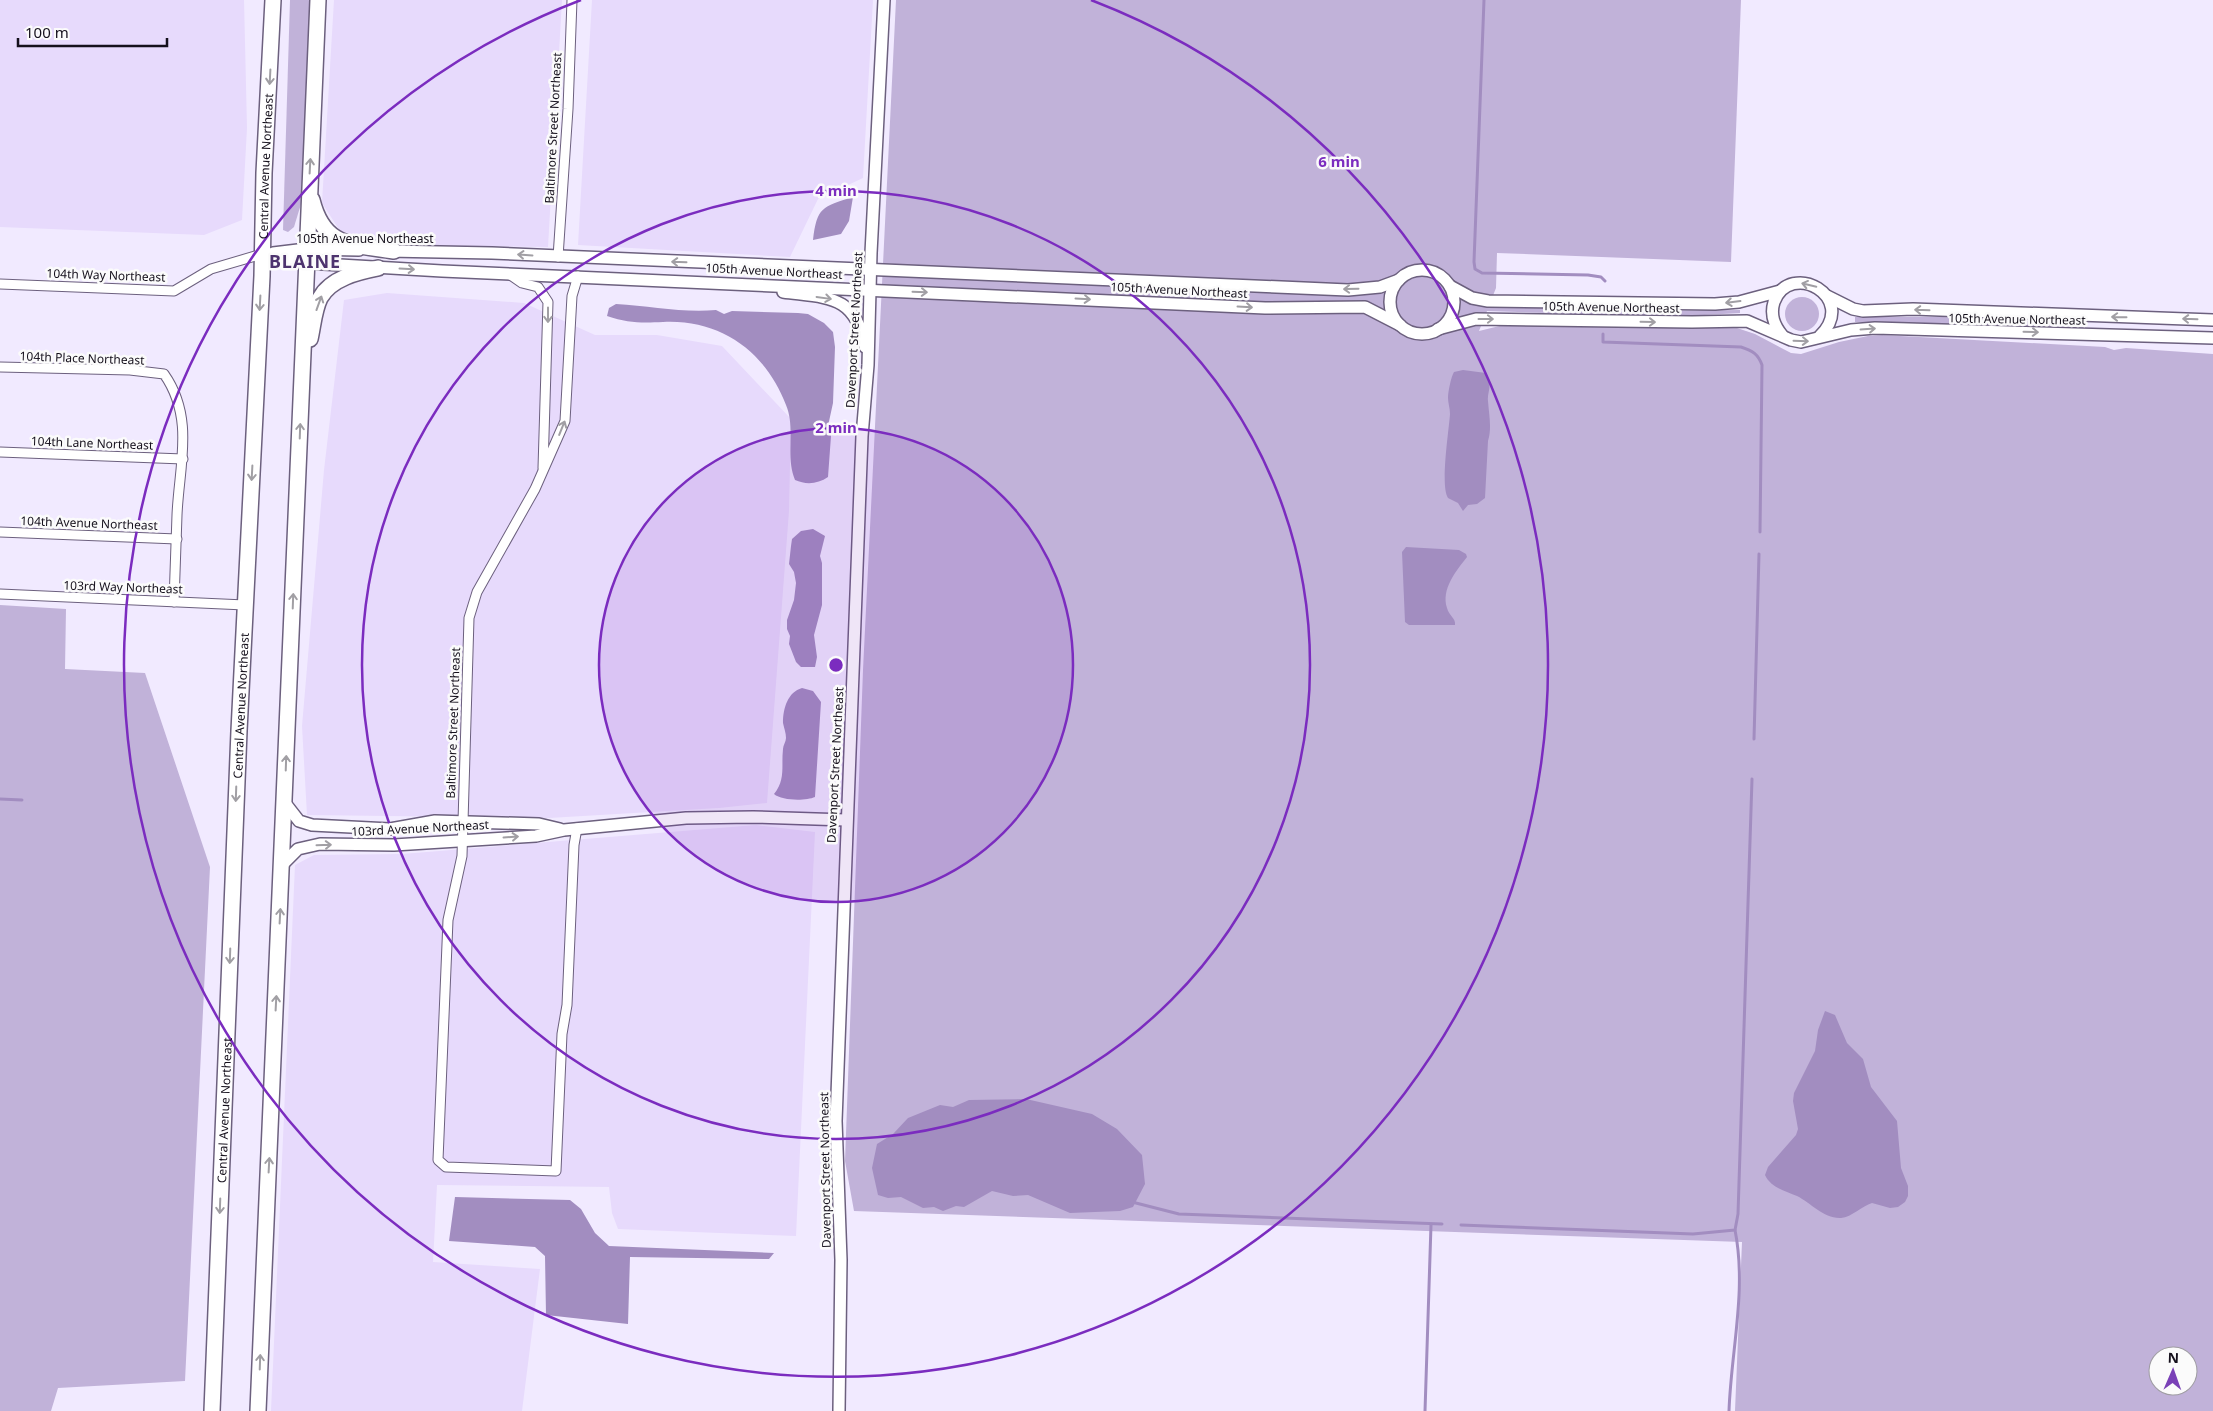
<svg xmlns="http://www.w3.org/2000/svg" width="2213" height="1411" viewBox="0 0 2213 1411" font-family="'Noto Sans',sans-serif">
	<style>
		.built { fill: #e7dafc }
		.green { fill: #c1b2d9; fill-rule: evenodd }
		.water { fill: #a28dc0 }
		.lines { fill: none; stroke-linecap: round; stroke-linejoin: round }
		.stream { stroke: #a28dc0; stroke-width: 3 }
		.street-casing { stroke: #6c607e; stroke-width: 11 }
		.secondary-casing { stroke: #6c607e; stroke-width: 14 }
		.highway-casing { stroke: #6c607e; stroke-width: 18 }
		.street { stroke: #fff; stroke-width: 9 }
		.secondary { stroke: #fff; stroke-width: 11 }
		.highway { stroke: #fff; stroke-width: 15 }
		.oneway { stroke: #a19fa4 }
		.ring { fill: none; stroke: #7b2cbf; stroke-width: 2.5 }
		.labels { text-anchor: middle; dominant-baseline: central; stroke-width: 5; stroke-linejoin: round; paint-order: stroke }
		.street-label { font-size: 12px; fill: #15101c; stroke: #fbfbfb }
		.district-label { font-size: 18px; font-weight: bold; letter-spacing: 1px; fill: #4d336e; stroke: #fbfbfb }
		.centre { fill: #7b2cbf; stroke: #fbfbfb; stroke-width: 2.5 }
		.ring-label { font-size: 15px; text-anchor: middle; font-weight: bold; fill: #7b2cbf; stroke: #fbfbfb; stroke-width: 5; stroke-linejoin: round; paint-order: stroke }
	</style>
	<rect width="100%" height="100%" fill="#f1eaff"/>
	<g class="built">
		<path d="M0,0h244l3,128 -5,92 -38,15 -204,-8z"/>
		<path d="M334,0h228l-14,247 -147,-2 -61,-14 -18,-28z"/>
		<path d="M592,0h281l-10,178 -45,21 -28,58 -212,-12z"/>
		<path d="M387,293l137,10 71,32h62l65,11 69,73 -2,92 -22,292 -48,5 -170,10 -242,-3 -5,-89 22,-256 20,-170z"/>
		<path d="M756,825l59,7 -19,404 -178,-7 -6,-16 -3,-26 -172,-2 -4,77 107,7 -18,142h-251l24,-546 19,-10 88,-1z"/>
	</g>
	<g class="green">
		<path d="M290,0h20l-9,204 -7,23 -6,5 -5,-2z"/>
		<path d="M896,0h845l-10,262 -234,-9 -1,35 -8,20 34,-1 118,4 100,-1v3l-71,4 -182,-6 -8,20 49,-12 164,3 45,6 18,6 36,19 10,1 38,-12 29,-6 14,-1 223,12 9,3 12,-2 87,6v1057h-478l7,-169 -888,-31 -9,-50 18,-491zM2158,1356h30v30h-30z"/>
		<circle cx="1802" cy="314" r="17"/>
		<path d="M1855,317h87l134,6 1,4 -222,-5z"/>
		<path d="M0,605l66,4 -1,60 80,4 65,194 -25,514 -127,7 -7,23h-51z"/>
	</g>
	<g class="water">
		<path d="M853,197l-4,24 -8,13 -28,6c4,-33 9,-33 40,-43z"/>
		<path d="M616,304c34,2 67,9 100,6l8,4 8,-3 66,2 10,1 16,9 9,9 2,15 -2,56 -5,23 3,10 -3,41c-10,7 -22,8 -33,3 -10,-24 1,-51 -9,-75 -20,-53 -65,-86 -123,-83 -22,1 -35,1 -56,-6l2,-8z"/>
		<path d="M1463,370l23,3c1,3 3,5 3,8 2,6 -2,14 -1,20 1,14 4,27 0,40l-3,57 -8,6 -9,1 -5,6 -5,-8 -10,-5c-8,-12 1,-68 2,-84 0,-6 -2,-11 -2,-16 0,-6 3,-21 6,-26z"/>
		<path d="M813,529l12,7 -5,20 2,7v42l-8,30 3,22 -2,10h-14l-5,-5 -7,-18 1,-8 -3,-7v-9l7,-20 2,-17 -2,-11 -5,-8 2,-18 1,-7 9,-8z"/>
		<path d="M1406,547l53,3 7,4 1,3c-11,14 -26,32 -20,51 2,8 9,10 8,17h-46l-4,-3 -3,-70z"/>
		<path d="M802,688l11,3 8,11 -6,95c-9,4 -33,4 -41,-3 12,-15 7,-28 9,-45 0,-4 3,-7 3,-11 0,-5 -2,-10 -3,-15 0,-15 5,-31 19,-35z"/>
		<path d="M1825,1011l10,4 12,28 16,16 8,28 26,34 4,47 7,18v10l-3,6 -7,5 -8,1 -18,-5c-10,3 -20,14 -31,15 -17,1 -30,-15 -44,-22 -11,-5 -26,-8 -32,-21l3,-8 28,-32 2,-6 -5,-28 1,-8 21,-42 3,-21z"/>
		<path d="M1026,1099l66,15 25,15 25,26 3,29 -12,23 -13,4 -50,2 -42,-18 -15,1 -21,-5 -28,16 -8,-1 -13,5 -9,-4 -11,1 -22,-11 -13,1 -10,-3 -6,-27 5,-24 16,-10 15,-16 32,-13 13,2 16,-7z"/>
		<path d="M455,1197l115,3 11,9 14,24 14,13 165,7 -5,6 -139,-2 -2,67 -82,-9 -1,-59 -10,-9 -86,-6z"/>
	</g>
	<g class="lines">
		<g class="stream">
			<path d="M1484,0l-10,262 1,7 7,4 106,2 13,2 4,4"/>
			<path d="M1603,334v8l138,5c12,4 17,7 21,18l-2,167"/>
			<path d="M1754,739l5,-185"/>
			<path d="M0,799l22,1"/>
			<path d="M1132,1202l47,12 263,10"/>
			<path d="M1461,1225l232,9 42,-4 3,-16 14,-435"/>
			<path d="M1425,1411l6,-186"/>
			<path d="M1729,1411c2,-60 18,-121 6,-181"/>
		</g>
		<defs>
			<g id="street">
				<path d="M558,257l10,-148 4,-109"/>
				<path d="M509,274l13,9 16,4 10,15 -5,166"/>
				<path d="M0,284l174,7 37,-22 51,-15"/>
				<path d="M0,367l130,3 34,4c31,44 15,92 13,141 -1,29 -2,58 -3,87"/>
				<path d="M0,452l183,7"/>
				<path d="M0,532l177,7"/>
				<path d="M0,594l245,11"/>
				<path d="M577,828l-3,17 -7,160 -5,29 -6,137 -110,-4 -8,-7 10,-240 14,-64 7,-238 8,-26 58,-103 30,-68 7,-125 6,-20"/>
			</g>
			<g id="secondary">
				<path d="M388,251l104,2 856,37 32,-3 19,-7"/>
				<path d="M273,253l33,-4 53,1"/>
				<path d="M262,254l44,9 136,8 823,37 100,-1 35,18"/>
				<circle cx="1422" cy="302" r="32"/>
				<path d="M1450,286l22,12 16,3 227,3 24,-2 41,-11"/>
				<path d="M783,292c44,6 73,2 82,55"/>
				<path d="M1827,296l26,13 10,2 50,-2 300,11"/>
				<path d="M1438,329l38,-10 216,3 55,-1 44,19 10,2 50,-12 24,-2 338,10"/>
				<path d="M1782,335c-8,-10 -12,-20 -8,-33 16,-43 85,-5 46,34"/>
				<path d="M285,803l14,18 13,4 78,4 45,-8 104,3 21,5"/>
				<path d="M283,864l15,-15 22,-5 74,1 142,-9 28,-6 122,-12 67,-1 93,3"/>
				<path d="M839,1411l2,-151 -5,-139 26,-685 6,-71 3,-112 13,-253"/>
			</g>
			<g id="highway">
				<path d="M312,200c12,48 40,44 82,51"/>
				<path d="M310,339c3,-13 4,-29 10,-41 11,-20 38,-26 58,-30"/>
				<path id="s1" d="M212,1411l27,-680 23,-455 2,-103 9,-173"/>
				<path d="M258,1411l60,-1411"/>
			</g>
		</defs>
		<use href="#street" class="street-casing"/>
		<use href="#secondary" class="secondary-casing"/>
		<use href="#highway" class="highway-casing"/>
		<use href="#street" class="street"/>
		<use href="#secondary" class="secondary"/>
		<use href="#highway" class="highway"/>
	</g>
	<defs><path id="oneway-shaft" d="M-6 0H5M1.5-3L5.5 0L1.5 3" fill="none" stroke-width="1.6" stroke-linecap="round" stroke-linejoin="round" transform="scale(1.25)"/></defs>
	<g class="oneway">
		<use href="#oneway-shaft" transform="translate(270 77) rotate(93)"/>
		<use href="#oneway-shaft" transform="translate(310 166) rotate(-87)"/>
		<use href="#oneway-shaft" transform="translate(525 255) rotate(-176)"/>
		<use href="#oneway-shaft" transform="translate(679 262) rotate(-178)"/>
		<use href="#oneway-shaft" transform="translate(407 269) rotate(3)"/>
		<use href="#oneway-shaft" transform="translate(1809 285) rotate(-167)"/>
		<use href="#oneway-shaft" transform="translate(1351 289) rotate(179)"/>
		<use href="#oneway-shaft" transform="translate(920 292) rotate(2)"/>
		<use href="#oneway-shaft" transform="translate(824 298) rotate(8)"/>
		<use href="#oneway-shaft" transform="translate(1083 299) rotate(3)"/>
		<use href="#oneway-shaft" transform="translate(1733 302) rotate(173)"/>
		<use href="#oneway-shaft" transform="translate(260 303) rotate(93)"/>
		<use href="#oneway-shaft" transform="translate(319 303) rotate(-70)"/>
		<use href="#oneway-shaft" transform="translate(1245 307) rotate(3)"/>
		<use href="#oneway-shaft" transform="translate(1922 310) rotate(-178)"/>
		<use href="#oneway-shaft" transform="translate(548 315) rotate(90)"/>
		<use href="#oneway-shaft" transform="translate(2119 317) rotate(-179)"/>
		<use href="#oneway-shaft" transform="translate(1486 319)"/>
		<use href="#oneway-shaft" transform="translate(2190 319) rotate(-178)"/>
		<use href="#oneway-shaft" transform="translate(1648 322) rotate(1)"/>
		<use href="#oneway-shaft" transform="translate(1868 329) rotate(-4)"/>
		<use href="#oneway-shaft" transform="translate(2031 332) rotate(2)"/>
		<use href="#oneway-shaft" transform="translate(1801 341) rotate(2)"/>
		<use href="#oneway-shaft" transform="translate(562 428) rotate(-68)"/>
		<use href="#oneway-shaft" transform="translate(300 431) rotate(-88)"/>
		<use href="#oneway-shaft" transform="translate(252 473) rotate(93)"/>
		<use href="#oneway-shaft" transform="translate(293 601) rotate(-88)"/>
		<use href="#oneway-shaft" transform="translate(286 763) rotate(-88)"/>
		<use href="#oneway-shaft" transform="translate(236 794) rotate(92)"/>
		<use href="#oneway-shaft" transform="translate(511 837) rotate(-4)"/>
		<use href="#oneway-shaft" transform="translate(324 845) rotate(-2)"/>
		<use href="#oneway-shaft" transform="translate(280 916) rotate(-87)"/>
		<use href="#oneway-shaft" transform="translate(230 956) rotate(92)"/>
		<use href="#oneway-shaft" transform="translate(276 1003) rotate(-87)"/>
		<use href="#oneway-shaft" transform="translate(269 1165) rotate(-87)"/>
		<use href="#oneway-shaft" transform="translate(220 1206) rotate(92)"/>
		<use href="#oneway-shaft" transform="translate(260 1362) rotate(-88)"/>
	</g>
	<circle cx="836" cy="665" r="237" fill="#7b2cbf" fill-opacity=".12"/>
	<g class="ring">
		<circle cx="836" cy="665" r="237"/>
		<circle cx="836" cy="665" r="474"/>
		<path d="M1091 0A712 712 0 1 1 581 0"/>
	</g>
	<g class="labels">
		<g class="street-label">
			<text transform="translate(553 128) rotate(-87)">Baltimore Street Northeast</text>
			<text stroke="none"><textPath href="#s1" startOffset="1246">Central Avenue Northeast</textPath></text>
			<text x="365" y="238">105th Avenue Northeast</text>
			<text transform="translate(774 271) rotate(3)">105th Avenue Northeast</text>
			<text transform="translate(106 275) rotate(2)">104th Way Northeast</text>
			<text transform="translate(1179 290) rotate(3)">105th Avenue Northeast</text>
			<text transform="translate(1611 307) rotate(1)">105th Avenue Northeast</text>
			<text transform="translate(2017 319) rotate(1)">105th Avenue Northeast</text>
			<text transform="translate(854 330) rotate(-87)">Davenport Street Northeast</text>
			<text transform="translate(82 358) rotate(2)">104th Place Northeast</text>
			<text transform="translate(92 443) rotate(2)">104th Lane Northeast</text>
			<text transform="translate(89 523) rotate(2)">104th Avenue Northeast</text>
			<text transform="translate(123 587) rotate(2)">103rd Way Northeast</text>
			<text stroke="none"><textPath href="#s1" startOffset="706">Central Avenue Northeast</textPath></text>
			<text transform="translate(453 723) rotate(-88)">Baltimore Street Northeast</text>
			<text transform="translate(835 765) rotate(-87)">Davenport Street Northeast</text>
			<text transform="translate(420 828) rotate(-3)">103rd Avenue Northeast</text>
			<text stroke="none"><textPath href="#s1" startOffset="301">Central Avenue Northeast</textPath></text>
			<text transform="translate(825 1170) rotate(-91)">Davenport Street Northeast</text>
		</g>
		<g class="district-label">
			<text x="305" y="261">BLAINE</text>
		</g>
	</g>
	<circle cx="836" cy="665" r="8" class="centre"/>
	<g class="ring-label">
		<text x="1339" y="167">6 min</text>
		<text x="836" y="196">4 min</text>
		<text x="836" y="433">2 min</text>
	</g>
	<g transform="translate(2173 1371) rotate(2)"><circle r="24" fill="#fbfbfb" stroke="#9f9da2"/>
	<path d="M0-4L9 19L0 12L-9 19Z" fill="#7a41b7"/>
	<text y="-8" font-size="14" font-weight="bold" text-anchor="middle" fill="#15101c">N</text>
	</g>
	<path d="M18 38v8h149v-8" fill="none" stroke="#15101c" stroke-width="2.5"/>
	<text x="25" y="38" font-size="15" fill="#15101c" stroke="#fbfbfb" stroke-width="4" paint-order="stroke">100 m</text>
</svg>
